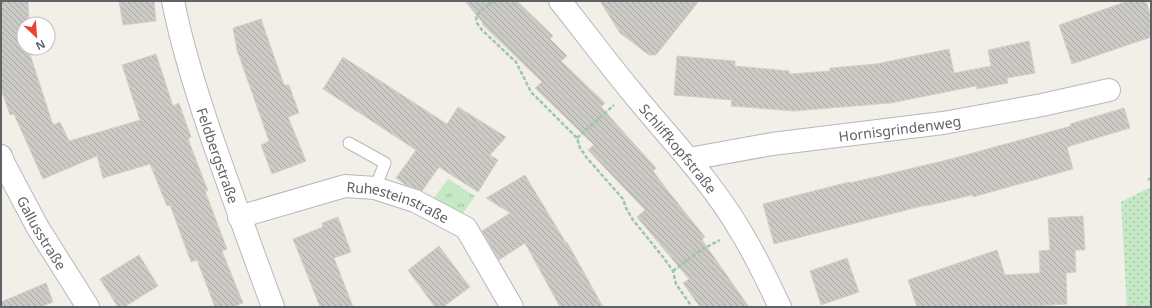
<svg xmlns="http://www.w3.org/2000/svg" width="1152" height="308" viewBox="0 0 1152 308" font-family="'Noto Sans',sans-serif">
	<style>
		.grass { fill: url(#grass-tufts) }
		.park { fill: url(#park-dots) }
		.building { fill: url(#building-back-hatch); stroke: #d6d1c6 }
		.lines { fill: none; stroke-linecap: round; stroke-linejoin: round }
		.lane-casing { stroke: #b5b8bc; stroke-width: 13 }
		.street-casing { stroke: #b5b8bc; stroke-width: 24 }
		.path { stroke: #9cc7a9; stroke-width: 2.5; stroke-dasharray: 4 2; stroke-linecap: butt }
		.lane { stroke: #fff; stroke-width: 11 }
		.street { stroke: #fff; stroke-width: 22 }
		.labels { text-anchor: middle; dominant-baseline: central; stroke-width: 3.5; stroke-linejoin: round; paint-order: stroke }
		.street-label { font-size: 14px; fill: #5f6368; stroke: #fff }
	</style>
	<defs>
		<pattern id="grass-tufts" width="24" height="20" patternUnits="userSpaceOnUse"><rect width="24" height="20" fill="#c5e8c5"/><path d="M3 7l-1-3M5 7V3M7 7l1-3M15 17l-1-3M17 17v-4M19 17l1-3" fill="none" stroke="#a3c0a4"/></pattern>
		<pattern id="park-dots" width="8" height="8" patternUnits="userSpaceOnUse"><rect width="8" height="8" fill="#c5e8c5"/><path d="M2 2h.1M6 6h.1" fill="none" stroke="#a3c0a4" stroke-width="1.8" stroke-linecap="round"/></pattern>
		<pattern id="building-back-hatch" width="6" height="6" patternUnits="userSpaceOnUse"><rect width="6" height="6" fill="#cccac5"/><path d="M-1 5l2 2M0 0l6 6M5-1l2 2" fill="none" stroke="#a9a8a4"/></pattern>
	</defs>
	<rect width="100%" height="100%" fill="#f1efe8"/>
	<path class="grass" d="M448,179l27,17 -12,17 -31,-12z"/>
	<path class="park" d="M1151,187v120h-24l-6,-105z"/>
	<g class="building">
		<path d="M1,1h27l1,23h-8l3,11v13h4l25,77 7,-3 9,19 71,-21 -18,-55 34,-11 17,52 6,-3 12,34 -3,2 20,52h-3l22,58 -5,2 21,52 -10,4h-18l-18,-47 -6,2 -21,-57 -3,1 -17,-42 -47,14 -6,-22 -54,23 -29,-65 -4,1 -9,-26z"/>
		<path d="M119,1h35l2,20 -33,4z"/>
		<path d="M465,1h52l36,35 -3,3 17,17 -6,5 44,42 -4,4 55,61 -3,3 15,20 37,46 -3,3 47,67h-49l-17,-24 6,-4 -52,-62 8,-7 -57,-60 6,-5 -59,-57 7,-6 -60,-58 1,-1z"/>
		<path d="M600,1h99l-43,54h-7l-29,-22z"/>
		<path d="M1128,1h18l5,16v20l-79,27 -13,-39z"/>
		<path d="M261,19l23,66h5l10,28 -11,4 18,44 -34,13 -11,-29 8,-4 -32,-91 -4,-22z"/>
		<path d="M1029,41l6,32 -28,5 1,5 -31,6 -1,-3 -85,17 -97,8 -63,-5 1,-6 -58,-5 3,-39 58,5v5l54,5v3l41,-3v-3l46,-4 73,-15 5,24 37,-7 -3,-16z"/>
		<path d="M343,57l104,67 11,-17 48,30 -16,18 8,5 -20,32 -39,-25 -17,24 -16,-6 -10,-7 20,-28 -93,-61z"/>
		<path d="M1124,108l6,20 -63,19 6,22 -100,28 -1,-2 -46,11v-1l-152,39 -11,-40 86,-22 1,1 101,-24 120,-33 -1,-2z"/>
		<path d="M525,175l41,68 1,-1 36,65h-43l-35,-64 -26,17 -17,-29 28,-18 -24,-15z"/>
		<path d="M1083,216l2,34h-10l1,22 -10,1 1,31 -49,3h-101l-9,-27 89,-30 8,25 35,-2 -1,-22 11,-1 -2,-32z"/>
		<path d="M338,217l13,35 -17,6 19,49h-33l-27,-68 30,-12 -1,-4z"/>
		<path d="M439,246l31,41 -27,20h-8l-27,-37z"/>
		<path d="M139,255l19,31 -34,21h-6l-18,-28z"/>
		<path d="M847,258l12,34 -38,13 -11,-34z"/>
		<path d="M46,283l7,19 -12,5h-40v-5z"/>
	</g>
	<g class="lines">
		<defs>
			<path id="lane" d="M349,143l36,20 -10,25"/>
			<g id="street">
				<path id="s1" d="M173,1c9,46 23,90 38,134 20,58 41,115 62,172"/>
				<path id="s2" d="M560,1c24,30 47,61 71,90 38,47 80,89 110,141 15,24 27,50 39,75"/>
				<path id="s3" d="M1,156l3,8 34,64 50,79"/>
				<path id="s4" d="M689,159l83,-15 171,-21 99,-18 67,-15"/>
				<path id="s5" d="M239,217l106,-31 30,2 40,13 51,27 46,79"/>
			</g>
		</defs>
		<use href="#lane" class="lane-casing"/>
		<use href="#street" class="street-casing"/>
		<g class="path">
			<path d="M494,1l-11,8 -7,7 1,7 5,7 34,32 15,30 46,46 3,10 7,10 36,41 3,9 7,12 30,37 10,14 3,13 16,23"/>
			<path d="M577,138l37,-33"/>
			<path d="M1148,180l3,-2"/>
			<path d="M673,271l28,-21 19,-10"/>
		</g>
		<use href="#lane" class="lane"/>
		<use href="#street" class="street"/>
	</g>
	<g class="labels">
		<g class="street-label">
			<text stroke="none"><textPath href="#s4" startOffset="213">Hornisgrindenweg</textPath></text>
			<text stroke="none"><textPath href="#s2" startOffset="189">Schliffkopfstraße</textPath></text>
			<text stroke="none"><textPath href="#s1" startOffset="161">Feldbergstraße</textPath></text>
			<text stroke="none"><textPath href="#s5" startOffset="166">Ruhesteinstraße</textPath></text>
			<text stroke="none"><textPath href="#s3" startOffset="87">Gallusstraße</textPath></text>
		</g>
	</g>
	<rect width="1152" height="308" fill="none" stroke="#5f6368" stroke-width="4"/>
	<g transform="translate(36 36) rotate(154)"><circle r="19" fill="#ffffff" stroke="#bfc1c3"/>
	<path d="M0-3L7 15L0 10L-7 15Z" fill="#ea4335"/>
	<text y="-6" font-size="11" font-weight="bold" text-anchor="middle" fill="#5f6368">N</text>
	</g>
</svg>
